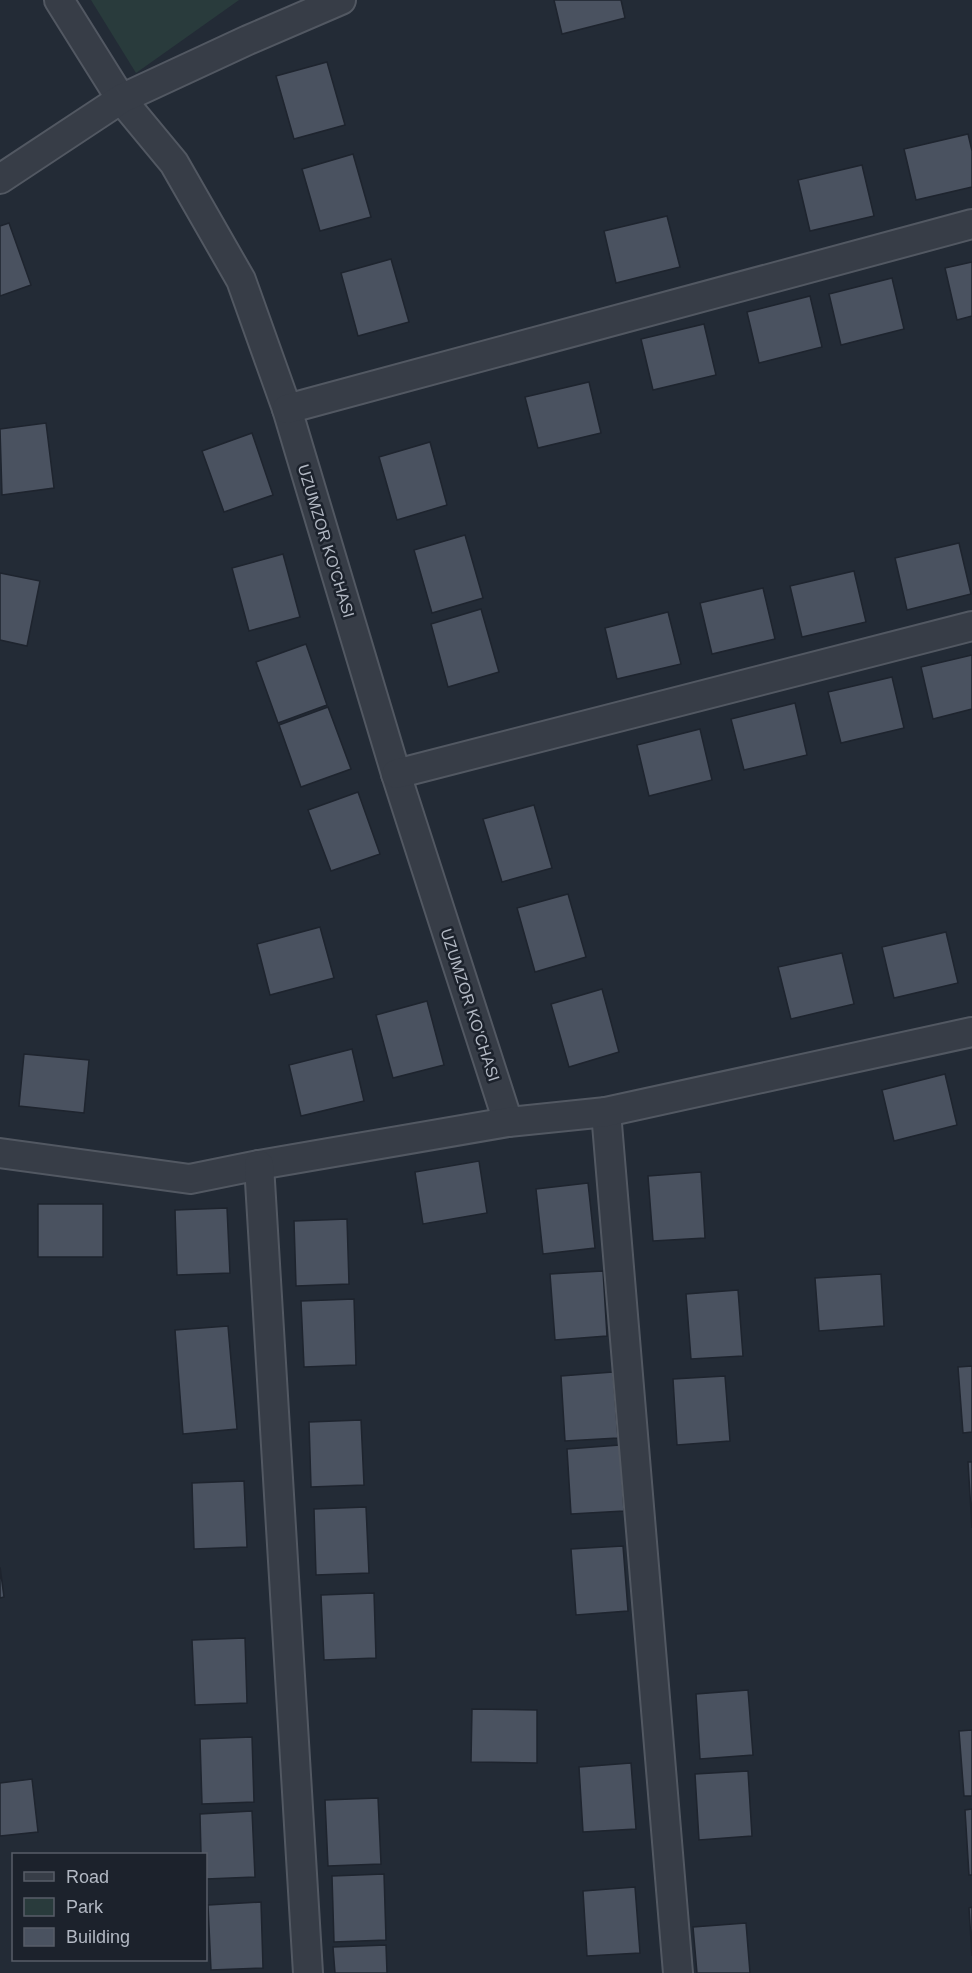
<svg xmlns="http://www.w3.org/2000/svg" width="972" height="1973" viewBox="0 0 972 1973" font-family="Arial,sans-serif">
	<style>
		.green { fill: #293b3c }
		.building { fill: #4a5260; stroke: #1e242e; stroke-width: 1.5 }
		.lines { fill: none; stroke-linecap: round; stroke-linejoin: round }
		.street-casing { stroke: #525862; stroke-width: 32 }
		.street { stroke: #373d47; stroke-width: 28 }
		.labels { text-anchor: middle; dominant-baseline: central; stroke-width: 5; stroke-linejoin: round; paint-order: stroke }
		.street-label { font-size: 16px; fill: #b2b8c3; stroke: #1c222c }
	</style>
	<rect width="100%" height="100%" fill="#232b36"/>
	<path class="green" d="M91,0h148l-103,73z"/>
	<g class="building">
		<path d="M554,0h67l4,18 -63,16z"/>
		<path d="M327,62l18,63 -51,14 -18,-63z"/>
		<path d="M968,134l4,17v36l-56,13 -12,-51z"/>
		<path d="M353,154l18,63 -51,14 -18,-62z"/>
		<path d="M862,165l12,51 -64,15 -12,-51z"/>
		<path d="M667,216l13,51 -64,16 -12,-52z"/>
		<path d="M9,223l22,62 -31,11v-70z"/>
		<path d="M391,259l18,63 -51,14 -17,-63z"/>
		<path d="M972,262v54l-15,4 -12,-52z"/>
		<path d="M892,278l12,51 -63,16 -12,-51z"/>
		<path d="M810,296l12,51 -63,16 -12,-51z"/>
		<path d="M704,324l12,51 -63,15 -12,-51z"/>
		<path d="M589,382l12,51 -63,15 -13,-51z"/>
		<path d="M46,423l8,65 -52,7 -2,-66z"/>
		<path d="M252,433l21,62 -49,17 -22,-61z"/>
		<path d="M430,442l17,63 -50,15 -18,-63z"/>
		<path d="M465,535l18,63 -51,15 -18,-63z"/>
		<path d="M959,543l12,51 -64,16 -12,-52z"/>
		<path d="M283,554l17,63 -51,14 -17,-63z"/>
		<path d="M854,571l12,51 -64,15 -12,-51z"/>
		<path d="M0,573l40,8 -13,65 -27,-6z"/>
		<path d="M763,588l12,51 -63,15 -12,-51z"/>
		<path d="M481,609l18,63 -51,15 -17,-63z"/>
		<path d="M668,612l13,52 -64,15 -12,-51z"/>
		<path d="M306,644l21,61 -49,18 -22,-61z"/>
		<path d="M972,655v54l-39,10 -12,-52z"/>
		<path d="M892,677l12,51 -63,15 -13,-51z"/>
		<path d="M795,703l12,52 -63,15 -13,-51z"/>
		<path d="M328,707l23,62 -50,18 -22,-62z"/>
		<path d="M700,729l12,51 -63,16 -12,-51z"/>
		<path d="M358,792l22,62 -49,17 -23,-61z"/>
		<path d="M534,805l18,63 -50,14 -19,-63z"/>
		<path d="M568,894l18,63 -51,15 -18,-64z"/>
		<path d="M320,927l14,51 -64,17 -13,-51z"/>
		<path d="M946,932l12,51 -64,15 -12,-51z"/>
		<path d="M842,953l12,51 -63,15 -13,-52z"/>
		<path d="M602,989l17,63 -50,15 -18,-63z"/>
		<path d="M427,1001l17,64 -51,13 -17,-63z"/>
		<path d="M352,1049l12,52 -63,15 -12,-51z"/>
		<path d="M24,1054l65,6 -5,53 -65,-7z"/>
		<path d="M945,1074l12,51 -63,16 -12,-51z"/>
		<path d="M479,1161l8,52 -64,11 -8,-52z"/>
		<path d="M701,1172l4,66 -52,3 -5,-65z"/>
		<path d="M588,1183l7,65 -52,6 -7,-65z"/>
		<rect x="38" y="1204" width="65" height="53"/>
		<path d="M227,1208l3,65 -53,2 -2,-65z"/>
		<path d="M347,1219l2,65 -53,2 -2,-65z"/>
		<path d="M603,1271l4,65 -52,4 -5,-66z"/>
		<path d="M881,1274l3,52 -65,5 -4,-53z"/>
		<path d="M738,1290l5,66 -52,3 -5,-65z"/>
		<path d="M354,1299l2,66 -52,2 -3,-66z"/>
		<path d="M228,1326l9,103 -54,5 -8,-104z"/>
		<path d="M972,1366v66l-9,1 -5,-66z"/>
		<path d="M613,1372l5,66 -53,3 -4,-65z"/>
		<path d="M725,1376l5,65 -53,4 -4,-66z"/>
		<path d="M361,1420l3,65 -53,2 -2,-65z"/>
		<path d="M620,1445l4,66 -53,3 -4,-65z"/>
		<path d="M968,1462h4v66z"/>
		<path d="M244,1481l3,66 -53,2 -2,-66z"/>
		<path d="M366,1507l3,66 -53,2 -2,-66z"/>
		<path d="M623,1546l5,65 -52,4 -5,-66z"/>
		<path d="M0,1567l4,30 -4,1z"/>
		<path d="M374,1593l2,65 -52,2 -3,-65z"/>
		<path d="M245,1638l2,65 -52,2 -3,-65z"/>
		<path d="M748,1690l5,65 -53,4 -4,-65z"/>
		<path d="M472,1709l65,1v53l-66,-1z"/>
		<path d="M972,1730v66h-8l-5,-65z"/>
		<path d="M252,1737l2,65 -52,2 -2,-65z"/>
		<path d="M631,1763l5,66 -53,3 -4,-65z"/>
		<path d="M748,1771l4,65 -53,4 -4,-66z"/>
		<path d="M32,1779l6,53 -38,4v-53z"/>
		<path d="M378,1798l3,66 -53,2 -3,-66z"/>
		<path d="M972,1809v66h-3l-4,-65z"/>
		<path d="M252,1811l3,66 -49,2v-25h-5l-1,-40z"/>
		<path d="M384,1874l2,66 -52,2 -2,-66z"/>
		<path d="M635,1887l5,66 -53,3 -4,-65z"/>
		<path d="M261,1902l2,66 -52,2 -3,-65z"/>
		<path d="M972,1907v49l-3,-48z"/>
		<path d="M746,1923l4,50h-53l-4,-46z"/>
		<path d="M386,1945l1,28h-52l-2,-26z"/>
	</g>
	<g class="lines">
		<defs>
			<g id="street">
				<path d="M59,0l62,99 53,64 67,117 46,129 109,365 112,348"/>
				<path d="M0,179l121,-80 127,-59 93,-40"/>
				<path d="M287,409l685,-185"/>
				<path d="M396,774l576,-148"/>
				<path d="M606,1112l72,861"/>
				<path d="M0,1153l190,26 69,-14 249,-43 98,-10 366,-80"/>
				<path d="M259,1165l49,808"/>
			</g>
		</defs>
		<use href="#street" class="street-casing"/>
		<use href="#street" class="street"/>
	</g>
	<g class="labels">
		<g class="street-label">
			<text transform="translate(326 541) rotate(73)">UZUMZOR KO'CHASI</text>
			<text transform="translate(470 1005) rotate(72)">UZUMZOR KO'CHASI</text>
		</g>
	</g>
	<rect x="12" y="1853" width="195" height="108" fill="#1c222c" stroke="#585e68" stroke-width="1.5"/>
	<rect x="24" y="1872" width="30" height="9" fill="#373d47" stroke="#585e68" stroke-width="1.5"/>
	<text x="66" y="1883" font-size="18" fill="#b2b8c3">Road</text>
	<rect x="24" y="1898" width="30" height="18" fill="#293b3c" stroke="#585e68" stroke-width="1.5"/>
	<text x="66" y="1913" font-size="18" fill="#b2b8c3">Park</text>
	<rect x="24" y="1928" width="30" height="18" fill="#4a5260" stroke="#585e68" stroke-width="1.5"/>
	<text x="66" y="1943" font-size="18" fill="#b2b8c3">Building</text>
</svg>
